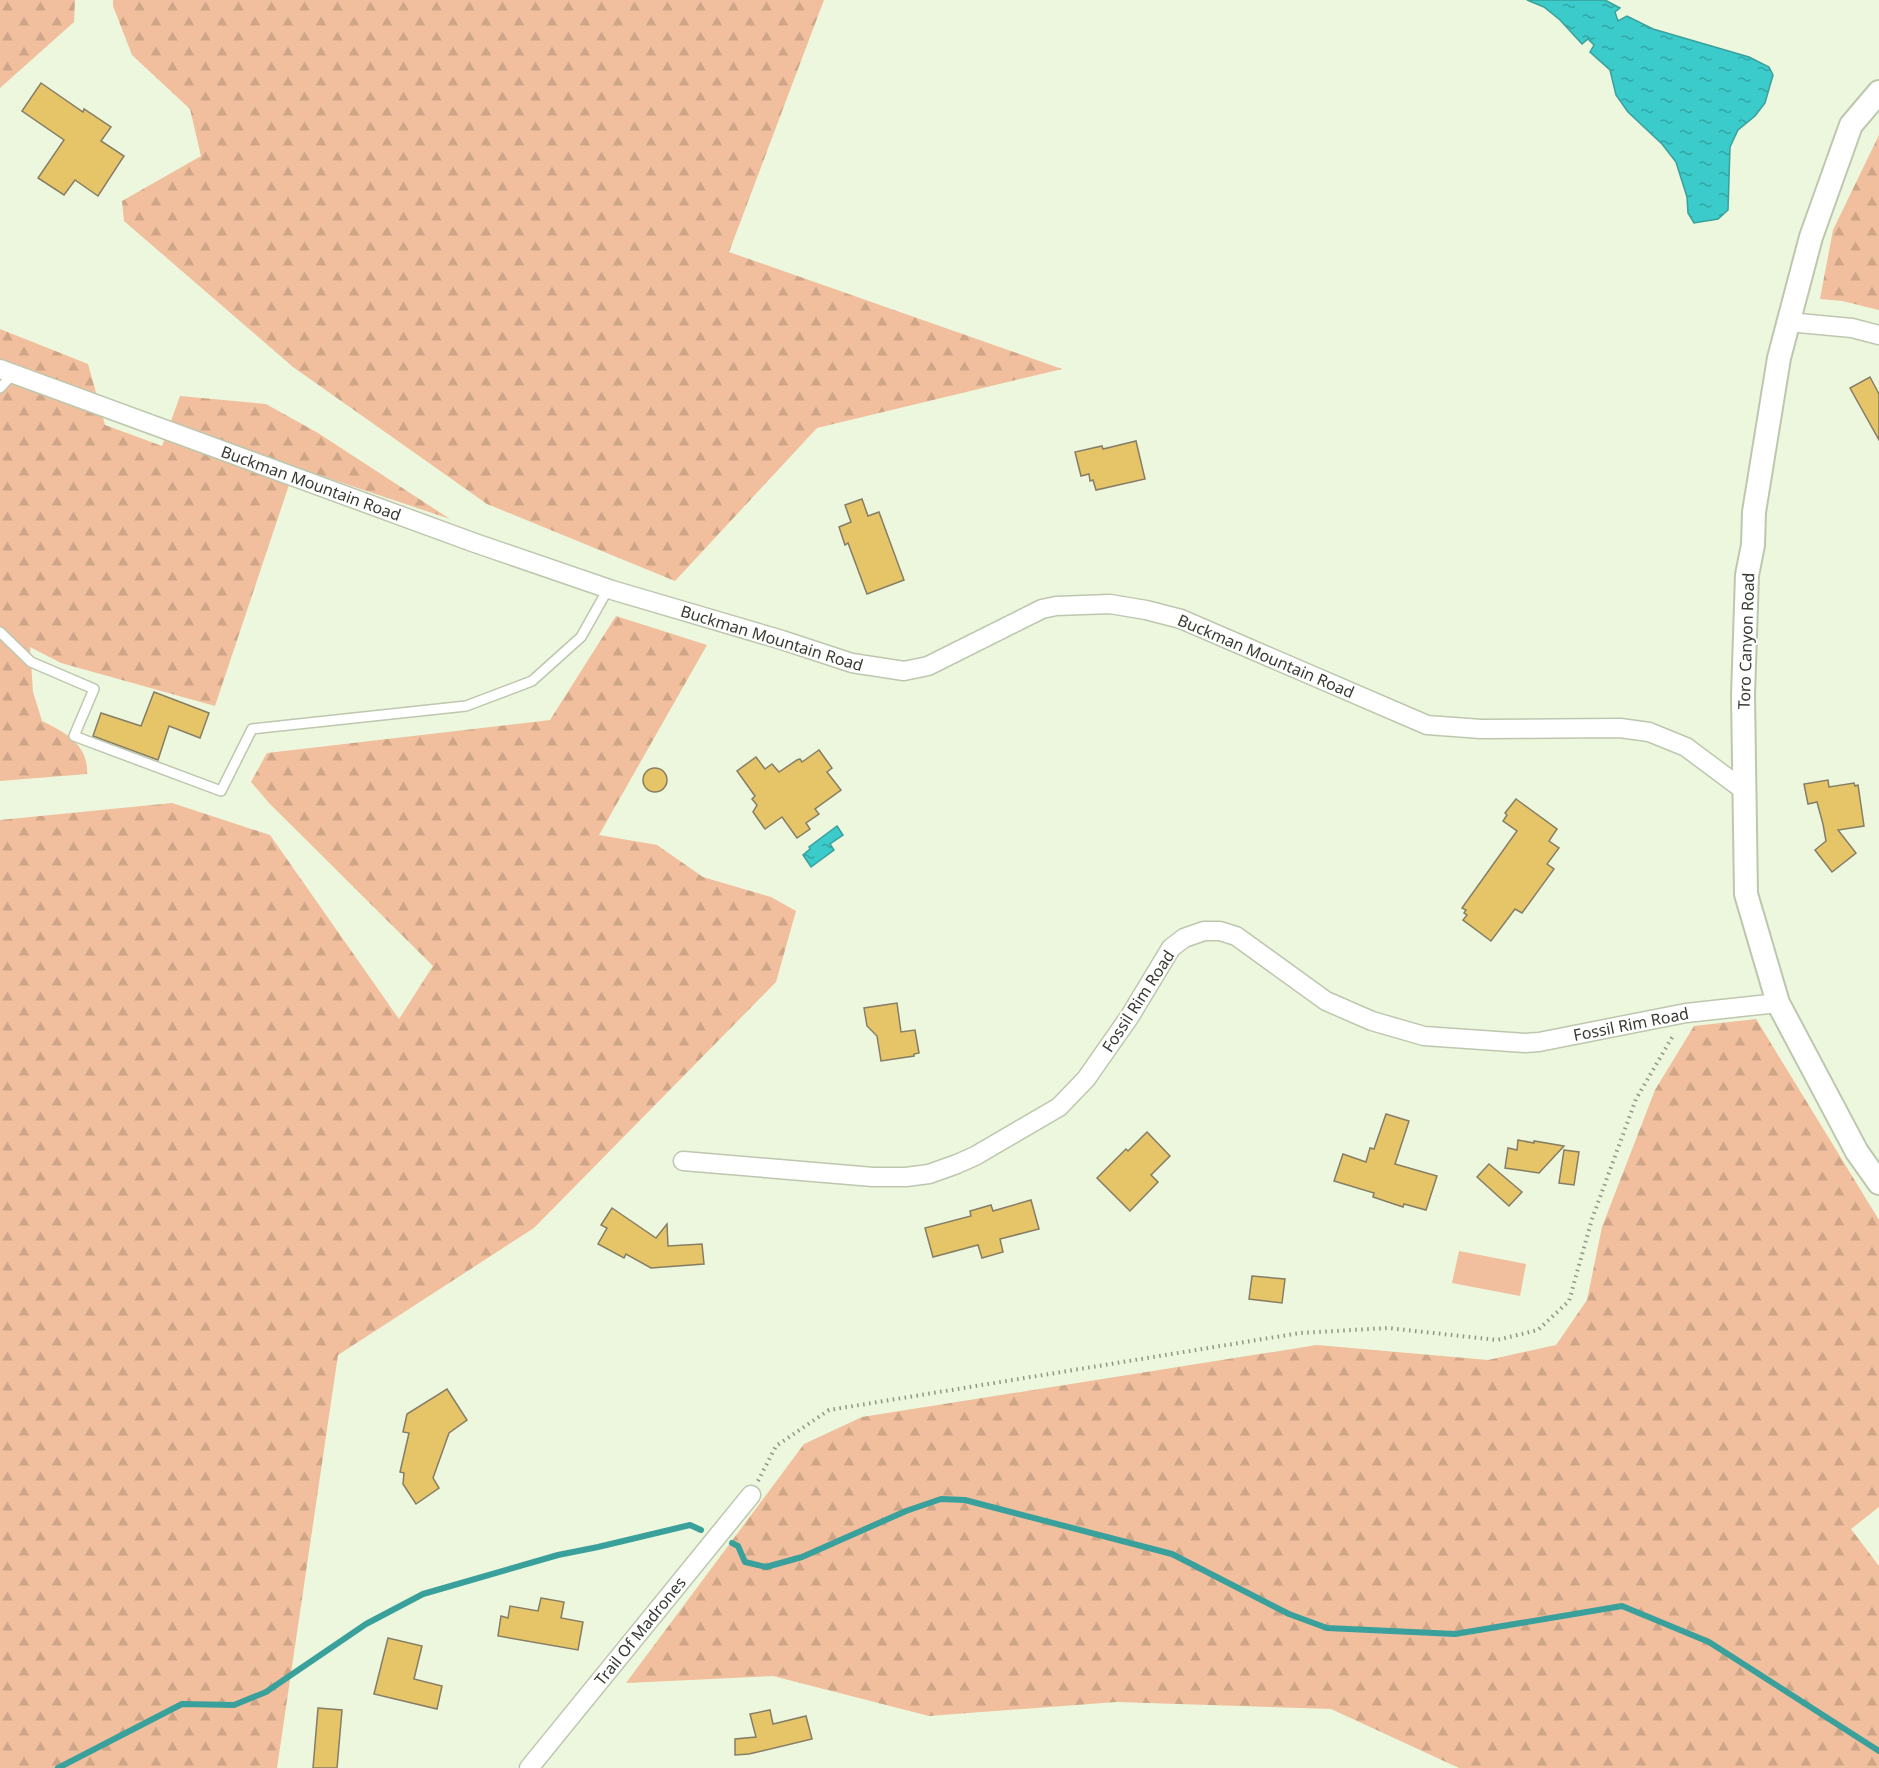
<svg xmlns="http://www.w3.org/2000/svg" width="1879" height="1768" viewBox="0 0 1879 1768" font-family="'Noto Sans',sans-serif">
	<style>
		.forest { fill: url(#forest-firs) }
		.pitch { fill: #f1bf9d }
		.water { fill: url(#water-ripples); stroke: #3aa09c; stroke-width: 1.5 }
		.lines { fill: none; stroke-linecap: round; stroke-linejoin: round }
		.stream { stroke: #3aa09c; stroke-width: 6 }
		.building { fill: #e6c569; stroke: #867d65; stroke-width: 1.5 }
		.service-casing { stroke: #bdc7ae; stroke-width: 12 }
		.minor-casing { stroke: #bdc7ae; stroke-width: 21 }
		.tertiary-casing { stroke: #bdc7ae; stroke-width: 26 }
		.path { stroke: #8f9685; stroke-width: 4; stroke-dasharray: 1.5 4.5; stroke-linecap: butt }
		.service { stroke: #fff; stroke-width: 9 }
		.minor { stroke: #fff; stroke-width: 18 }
		.tertiary { stroke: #fff; stroke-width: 22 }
		.labels { text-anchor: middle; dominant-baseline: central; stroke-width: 4.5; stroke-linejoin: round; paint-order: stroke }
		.street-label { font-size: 16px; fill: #373b31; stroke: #fff }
	</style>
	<defs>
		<pattern id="forest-firs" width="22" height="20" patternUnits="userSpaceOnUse" patternTransform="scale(1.5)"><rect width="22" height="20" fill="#f1bf9d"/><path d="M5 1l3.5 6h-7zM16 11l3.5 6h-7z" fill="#cfa588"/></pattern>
		<pattern id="water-ripples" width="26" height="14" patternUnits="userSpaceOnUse" patternTransform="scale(1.5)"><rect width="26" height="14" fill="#3bcbca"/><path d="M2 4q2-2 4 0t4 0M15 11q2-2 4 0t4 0" fill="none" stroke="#32a6a5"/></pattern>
	</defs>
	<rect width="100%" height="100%" fill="#ecf7dd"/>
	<g class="forest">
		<path d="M0,0h75l-1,22 -74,66z"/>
		<path d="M113,0h711l-95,252 333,117 -245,59 -142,153 -188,-77 -194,-137 -169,-146 -2,-20 79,-45 -11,-47 -58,-54 -19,-49z"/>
		<path d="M1879,135v175l-37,-9 -22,-2 13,-69z"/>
		<path d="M0,329l88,35 17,61 57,21 18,-50 86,8 52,29 132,86 -155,-52 -80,239 -154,-43 -31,-16 3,45 9,29c23,11 47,24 45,53l-87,7z"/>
		<path d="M616,616l91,29 -108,190 58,10 46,32 68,20 25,14 -20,71 -242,246 -196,127 -61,413h-277v-948l172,-17 98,32 129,184 34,-53 -164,-163 -18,-21 16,-29 283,-33z"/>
		<path d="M1756,1019l123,201v287l-28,22 28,37v202h-420l-128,-59 -215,-7 -187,14 -156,-40 -147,7 178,-239 58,-27 455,-72 171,15 68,-15 31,-45 15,-73 53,-137 39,-64z"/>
	</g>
	<path class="pitch" d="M1459,1251l67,13 -6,32 -68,-13z"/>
	<g class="water">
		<path d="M1527,0h78l15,8 -5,4 3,9 9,-5 26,13 96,28 20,10 4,8 -8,28 -10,13 -17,14 -8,17 -2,63 -10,9 -24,4 -6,-10 -1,-16 -11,-35 -14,-18 -34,-32 -12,-17 -6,-25 -20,-18 4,-7 -6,-6 -6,5 -22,-24 -16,-13z"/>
		<path d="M837,826l6,9 -13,9 4,6 -23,17 -8,-12 7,-6 -1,-2z"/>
	</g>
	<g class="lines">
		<g class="stream">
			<path d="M732,1543l6,3 7,16 21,5 36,-10 104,-46 35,-12 24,1 207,54 117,60 38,14 128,6 167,-28 87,36 170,109"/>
			<path d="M58,1768l124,-64 52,1 32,-13 100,-68 57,-30 135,-39 40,-8 92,-22 11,5"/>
		</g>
	</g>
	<g class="building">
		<path d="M41,83l42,29 1,-3 27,18 -10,14 23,15 -26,40 -23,-16 -11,15 -26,-17 26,-38 -42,-29z"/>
		<path d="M1870,377l9,17v46l-29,-52z"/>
		<path d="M1136,441l9,38 -49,11 -3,-10 -3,1 -1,-7 -8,2 -6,-24 27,-6 1,3z"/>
		<path d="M862,499l6,17 11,-4 25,68 -37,14 -19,-51 -3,2 -6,-18 12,-5 -6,-17z"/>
		<path d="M154,692l55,21 -9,25 -31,-12 -11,34 -65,-24 8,-23 40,13z"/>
		<path d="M819,750l13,18 -5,4 14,18 -26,19 4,5 -13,9 4,6 -13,9 -15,-21 -17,12 -12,-17 4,-7 -5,-6 3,-3 -18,-25 19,-14 9,12 7,-5 7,8 18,-12 3,-1 2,3z"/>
		<circle cx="655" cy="780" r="12"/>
		<path d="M1828,780l1,7 25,-4 1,3 3,-1 6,41 -26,4 18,23 -24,19 -17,-22 11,-9 -3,-17 -6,-22 -9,2 -4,-20z"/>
		<path d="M1516,799l41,30 -8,12 10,7 -12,16 7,5 -32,44 -7,-4 -24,32 -28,-21 4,-5 -3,-2 2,-3 -4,-2 55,-77 -14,-10 4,-6 -2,-2z"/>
		<path d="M897,1003l4,29 14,-2 4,23 -5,1v2l-33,5 -4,-25 -10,-10 -3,-18z"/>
		<path d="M1386,1114l23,7 -14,43 42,12 -11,34 -22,-6 -1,3 -30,-10 1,-4 -40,-12 9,-27 23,8 4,-14 4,1z"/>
		<path d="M1147,1132l23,24 -19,19 7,7 -28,29 -33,-33 29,-29 2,2z"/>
		<path d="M1518,1140l16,3v-2l30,5 -25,27 -34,-5 3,-20 9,2z"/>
		<path d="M1564,1150l15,2 -5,33 -15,-2z"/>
		<path d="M1489,1164l33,28 -13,14 -32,-29z"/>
		<path d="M1031,1200l8,29 -39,10 3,13 -21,6 -4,-13 -45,12 -8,-29 46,-12 -1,-5 21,-6 2,6z"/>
		<path d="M612,1208l44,30 11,-14 1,22 34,-2 2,20 -53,4 -25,-14 -2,4 -26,-14 9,-16 -6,-3z"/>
		<path d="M1252,1276l33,3 -3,24 -33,-4z"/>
		<path d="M447,1389l20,31 -18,13 -16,45 6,10 -23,16 -13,-20 1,-11 -4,-1 9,-39 -6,-1 4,-18z"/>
		<path d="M541,1598l23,4 -3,16 22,4 -5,28 -80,-14 3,-20 7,2 2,-12 28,5z"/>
		<path d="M388,1638l34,8 -8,33 28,7 -5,23 -63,-15z"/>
		<path d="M318,1708l24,2 -5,58h-24z"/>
		<path d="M770,1710l3,14 33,-8 6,23 -63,15 -14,1v-16l21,-2 -6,-23z"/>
	</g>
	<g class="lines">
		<defs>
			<g id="service">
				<path d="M0,388l13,-14"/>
				<path d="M0,632l31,30 63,27 -20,47 147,55 31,-62 214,-23 66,-25 49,-44 27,-48"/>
			</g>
			<g id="minor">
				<path d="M1788,322l64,6 27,7"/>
				<path d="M0,369l475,174 137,47 170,50 70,23 52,8 24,-5 114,-57 14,-3 54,-2 36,6 35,9 246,106 54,4 139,-1 29,4 37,15 59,44"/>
				<path d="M683,1161l190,16h33l23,-3 28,-10 18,-8 84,-49 27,-28 44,-63 41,-68 13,-10 20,-7h16l16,5 90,65 46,20 52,15 101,7 14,-1 147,-29 92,-10"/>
				<path d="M529,1768l222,-273"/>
			</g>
			<path id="tertiary" d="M1879,92l-28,33 -40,112 -32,121 -25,154 -1,33 -6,30 -4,120 3,199 32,109 79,149 22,31"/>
		</defs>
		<use href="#service" class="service-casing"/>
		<use href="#minor" class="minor-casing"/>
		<use href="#tertiary" class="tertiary-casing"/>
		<path class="path" d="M758,1481l18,-35 53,-36 471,-77 88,-5 109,12 41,-10 31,-29 23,-82 44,-120 38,-65"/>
		<use href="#service" class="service"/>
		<use href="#minor" class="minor"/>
		<use href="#tertiary" class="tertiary"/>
	</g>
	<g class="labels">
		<g class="street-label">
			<text transform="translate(311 483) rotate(20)">Buckman Mountain Road</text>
			<text transform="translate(772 638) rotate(17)">Buckman Mountain Road</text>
			<text transform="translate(1746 641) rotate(-88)">Toro Canyon Road</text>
			<text transform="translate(1266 656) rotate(23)">Buckman Mountain Road</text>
			<text transform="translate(1138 1001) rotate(-57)">Fossil Rim Road</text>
			<text transform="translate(1631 1024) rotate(-11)">Fossil Rim Road</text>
			<text transform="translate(640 1631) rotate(-51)">Trail Of Madrones</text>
		</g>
	</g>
</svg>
